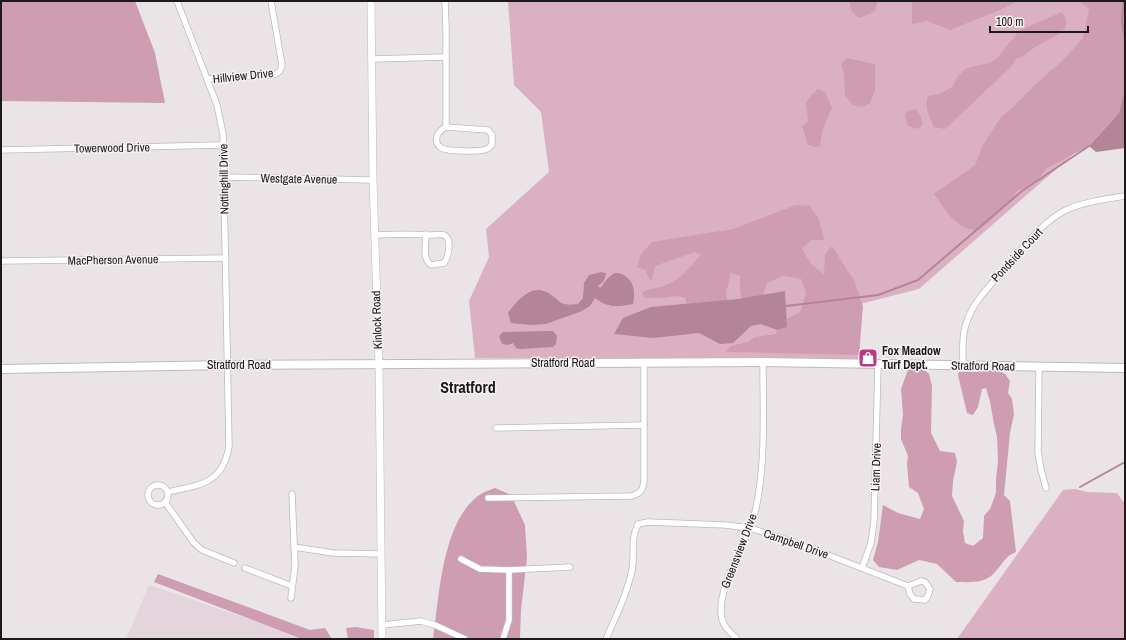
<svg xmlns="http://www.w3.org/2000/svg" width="1126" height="640" viewBox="0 0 1126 640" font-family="'Archivo Narrow',sans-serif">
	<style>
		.built { fill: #e3d5db }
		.green { fill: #dcb0c3 }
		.forest { fill: #ce9db2 }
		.water { fill: #b48499 }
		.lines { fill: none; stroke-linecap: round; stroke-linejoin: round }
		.stream { stroke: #b48499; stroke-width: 2 }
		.minor-casing { stroke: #beb9bb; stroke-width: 7 }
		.tertiary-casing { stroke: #beb9bb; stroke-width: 8 }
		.secondary-casing { stroke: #beb9bb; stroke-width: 10 }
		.minor { stroke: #fff; stroke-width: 5.5 }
		.tertiary { stroke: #fff; stroke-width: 7 }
		.secondary { stroke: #fff; stroke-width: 8 }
		.labels { text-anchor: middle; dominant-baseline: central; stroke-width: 3; stroke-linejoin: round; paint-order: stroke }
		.street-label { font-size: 12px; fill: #1b191a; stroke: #f7f1f3 }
		.poi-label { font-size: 12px; font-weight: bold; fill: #1b191a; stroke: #f7f1f3; text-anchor: start }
		.district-label { font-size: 16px; font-weight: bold; fill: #1b191a; stroke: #f7f1f3 }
	</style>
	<rect width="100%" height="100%" fill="#eae4e6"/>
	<path class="built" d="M149,585l158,54h-181z"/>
	<g class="green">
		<path d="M508,1h617v108l-206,180 -67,17 7,58 -170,-6h-214l-6,-57 20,-44 -3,-28 63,-57 -8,-60 -27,-27z"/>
		<path d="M1075,489l13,3 29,1 8,11v135h-168l106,-149z"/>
	</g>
	<g class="forest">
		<path d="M1,1h134l20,52 10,50 -164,-2z"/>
		<path d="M850,1h28l-3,10 -15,7c-8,-4 -10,-8 -10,-17z"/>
		<path d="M912,1h106l-18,9 -50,20 -23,-9 -15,3z"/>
		<path d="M1079,1h46v89l-6,23 -30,33 -42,22 -13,16 -17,7 -10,14 -28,25c-22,2 -34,-21 -45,-36l41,-29 8,-20 18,-28 12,-10 23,-23 26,-23 21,-23 6,-29z"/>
		<path d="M1062,12c14,19 -10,25 -22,32 -9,5 -14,12 -24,15l-5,8 -66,62 -11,-2c-5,-10 -10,-21 -6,-31l12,-2 12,-7 6,-11 8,-8 24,-5 7,-5 23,-28z"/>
		<path d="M846,58l29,6v27l-5,12 -8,4 -9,-2 -8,-10 -1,-21 -3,-9z"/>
		<path d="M818,89l7,3 7,16c-6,13 -11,24 -12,38l-4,1 -8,-2 -6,-19 6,-5 -2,-18 6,-9z"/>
		<path d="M915,109c6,5 7,10 7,17l-4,3 -10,-3 -3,-9 1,-5z"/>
		<path d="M796,205l14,1 9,13 5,21h-13l-9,9 10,16 12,9 1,-20 7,-8 22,34 9,26 -4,49 -133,-3 4,-6 18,-4 7,-5 21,-3 5,-12 19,-10 6,-19 -5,-14 -18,-3 -16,7 -5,15 -19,10 -3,-17v-15l-9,-3 -5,20 3,14 -39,6 -5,-15 -7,-2 -17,2h-16l-3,-6c7,-3 15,-4 22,-6 16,-6 26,-19 37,-31l-6,-3 -40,14 -4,16 -6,-12 -8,-3 4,-13 11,-12 81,-13z"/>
		<path d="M909,367l13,1 7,6 3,12 -1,47 9,18 15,2 2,9 -4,19 -1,15 12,25 -1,10 2,12 8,3 10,-8 1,-22 6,-7 6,-16v-13l2,-19 -1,-24 -3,-13 -4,-22 -4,-14 -4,1 -4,18 -5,8 -6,-2 -9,-38 1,-3h15l24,-2 7,4 5,7 -2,12 4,6 2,15 -4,19 -6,62 6,6 6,51c-11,4 -14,13 -22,21 -9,11 -26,9 -38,9l-19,-18 -18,-4 -22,10 -18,-3 -6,-7 5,-18 5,-37 15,8 22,6 4,-10 -6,-16 -9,-6 -2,-23 1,-8 -7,-17v-10l2,-15 -2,-25z"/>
		<path d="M495,488l16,7 14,30 2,33 -6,52 -1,29h-87c6,-42 9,-116 45,-143 5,-4 12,-6 17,-8z"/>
		<path d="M158,574l152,56 15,-2 7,11h-30l-148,-57z"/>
		<path d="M356,627l18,3v9h-27l1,-1 -2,-10z"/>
	</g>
	<g class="water">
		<path d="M1125,90v58l-29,4 -7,-6 30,-33z"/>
		<path d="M601,272l5,1 -2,8 -6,5 2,2c4,-4 9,-14 16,-15 3,0 7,1 9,3 10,6 10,18 8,28 -15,3 -26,4 -38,-6l-5,8 -8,5 -36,13 -15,1 -20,-2 -3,-10c8,-11 23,-29 38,-21 15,7 11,15 32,12l5,-6 1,-15 5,-8z"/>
		<path d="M785,291l2,36 -10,3 -16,-6 -10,2 -18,17 -13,1 -21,-11 -46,5 -39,-4 9,-16 28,-11 87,-8z"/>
		<path d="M548,331h5l4,5 -1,8 -3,3 -33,2 -4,-1 -3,-5 -5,2 -6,-1 -3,-8 4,-4z"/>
	</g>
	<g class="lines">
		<g class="stream">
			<path d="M1124,1l-2,19 3,20"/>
			<path d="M786,306l92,-11 40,-15 104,-89 67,-45"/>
			<path d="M1080,487l45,-25"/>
		</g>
		<defs>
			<g id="minor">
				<path d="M445,1l1,27v99"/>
				<path d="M372,59l74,-2"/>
				<path d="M207,79l63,-4 6,-1 4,-3 2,-6 -11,-64"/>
				<path d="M446,127l42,3 4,5v10c-2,1 -3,3 -5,4 -6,3 -42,3 -47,-2 -4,-3 -4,-7 -3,-11 2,-5 5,-7 9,-9z"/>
				<path d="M1,150l222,-5"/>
				<path d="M224,177l149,3"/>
				<path d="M375,235c19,-1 37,-1 56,0 4,0 9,-1 13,0 9,4 4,23 0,28l-13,2c-9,-6 -5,-21 -5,-31"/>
				<path d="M1,261l225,-3"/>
				<path d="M963,366c0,-11 -1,-23 1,-34 5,-28 27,-47 45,-68 17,-19 33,-42 57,-54 18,-8 39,-11 59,-14"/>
				<path d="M1039,367l-1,85 3,18 5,18"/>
				<path d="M496,428l148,-3"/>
				<circle cx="158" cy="495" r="10"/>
				<path d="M168,492c32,-7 55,-8 61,-46l-6,-312 -6,-29 -40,-104"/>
				<path d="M488,498l143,-2c9,-2 12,-6 13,-15v-118"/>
				<path d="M165,502l29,41 8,7 32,13"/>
				<path d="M294,547l39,6 48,1"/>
				<path d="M461,559l19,10 29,1 61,-3"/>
				<path d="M245,568l47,18"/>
				<path d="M862,568l9,-25 3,-22 4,-157"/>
				<path d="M291,598l4,-32 -3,-72"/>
				<path d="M382,625l39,-4 14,4 30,14"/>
				<path d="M503,639l6,-19v-50"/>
				<path d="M606,639c10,-23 21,-45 26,-69 3,-17 -2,-30 6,-46l10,-2 77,3 25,3 47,15 111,43 2,8 4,5 11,1 3,-4 2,-7 -5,-7 -4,-1 -13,5"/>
				<path d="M737,639c-9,-9 -16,-14 -16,-28 -1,-31 28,-70 35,-103 10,-46 7,-99 7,-146"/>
			</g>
			<path id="tertiary" d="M371,1l2,179 6,184 3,275"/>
			<path id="secondary" d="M1,369l227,-4 535,-3 362,6"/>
		</defs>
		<use href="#minor" class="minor-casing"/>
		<use href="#tertiary" class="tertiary-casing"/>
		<use href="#secondary" class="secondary-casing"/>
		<use href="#minor" class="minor"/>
		<use href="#tertiary" class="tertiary"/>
		<use href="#secondary" class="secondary"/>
	</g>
	<defs>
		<symbol id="shop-square" viewBox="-11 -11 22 22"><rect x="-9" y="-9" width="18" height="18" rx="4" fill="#bb3880" stroke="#f7f1f3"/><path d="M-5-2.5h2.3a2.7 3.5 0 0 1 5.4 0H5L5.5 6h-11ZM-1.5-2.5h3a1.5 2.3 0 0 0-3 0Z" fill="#fff"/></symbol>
	</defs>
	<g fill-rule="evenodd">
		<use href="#shop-square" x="857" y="347" width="22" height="22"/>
	</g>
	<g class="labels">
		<g class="street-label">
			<text transform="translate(243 76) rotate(-6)">Hillview Drive</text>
			<text transform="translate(112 148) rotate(-1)">Towerwood Drive</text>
			<text transform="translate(224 179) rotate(-91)">Nottinghill Drive</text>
			<text transform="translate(299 179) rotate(1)">Westgate Avenue</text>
			<text transform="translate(1017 255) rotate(-47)">Pondside Court</text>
			<text transform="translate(113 260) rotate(-1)">MacPherson Avenue</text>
			<text transform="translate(377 320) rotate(-92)">Kinlock Road</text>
			<text x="563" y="363">Stratford Road</text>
			<text x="239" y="365">Stratford Road</text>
			<text transform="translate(983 366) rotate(1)">Stratford Road</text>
			<text transform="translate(876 467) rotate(-88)">Liam Drive</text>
			<text transform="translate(796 544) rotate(19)">Campbell Drive</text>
			<text transform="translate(739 551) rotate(-69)">Greensview Drive</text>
		</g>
		<g class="poi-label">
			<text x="882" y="351">Fox Meadow<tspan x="882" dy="14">Turf Dept.</tspan></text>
		</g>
		<g class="district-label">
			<text x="468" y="387">Stratford</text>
		</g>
	</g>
	<rect width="1126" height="640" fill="none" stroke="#1b191a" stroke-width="4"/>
	<path d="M990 26v6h98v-6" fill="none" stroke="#1b191a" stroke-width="2"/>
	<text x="996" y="26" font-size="12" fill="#1b191a" stroke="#f7f1f3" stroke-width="3" paint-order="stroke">100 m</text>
</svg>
